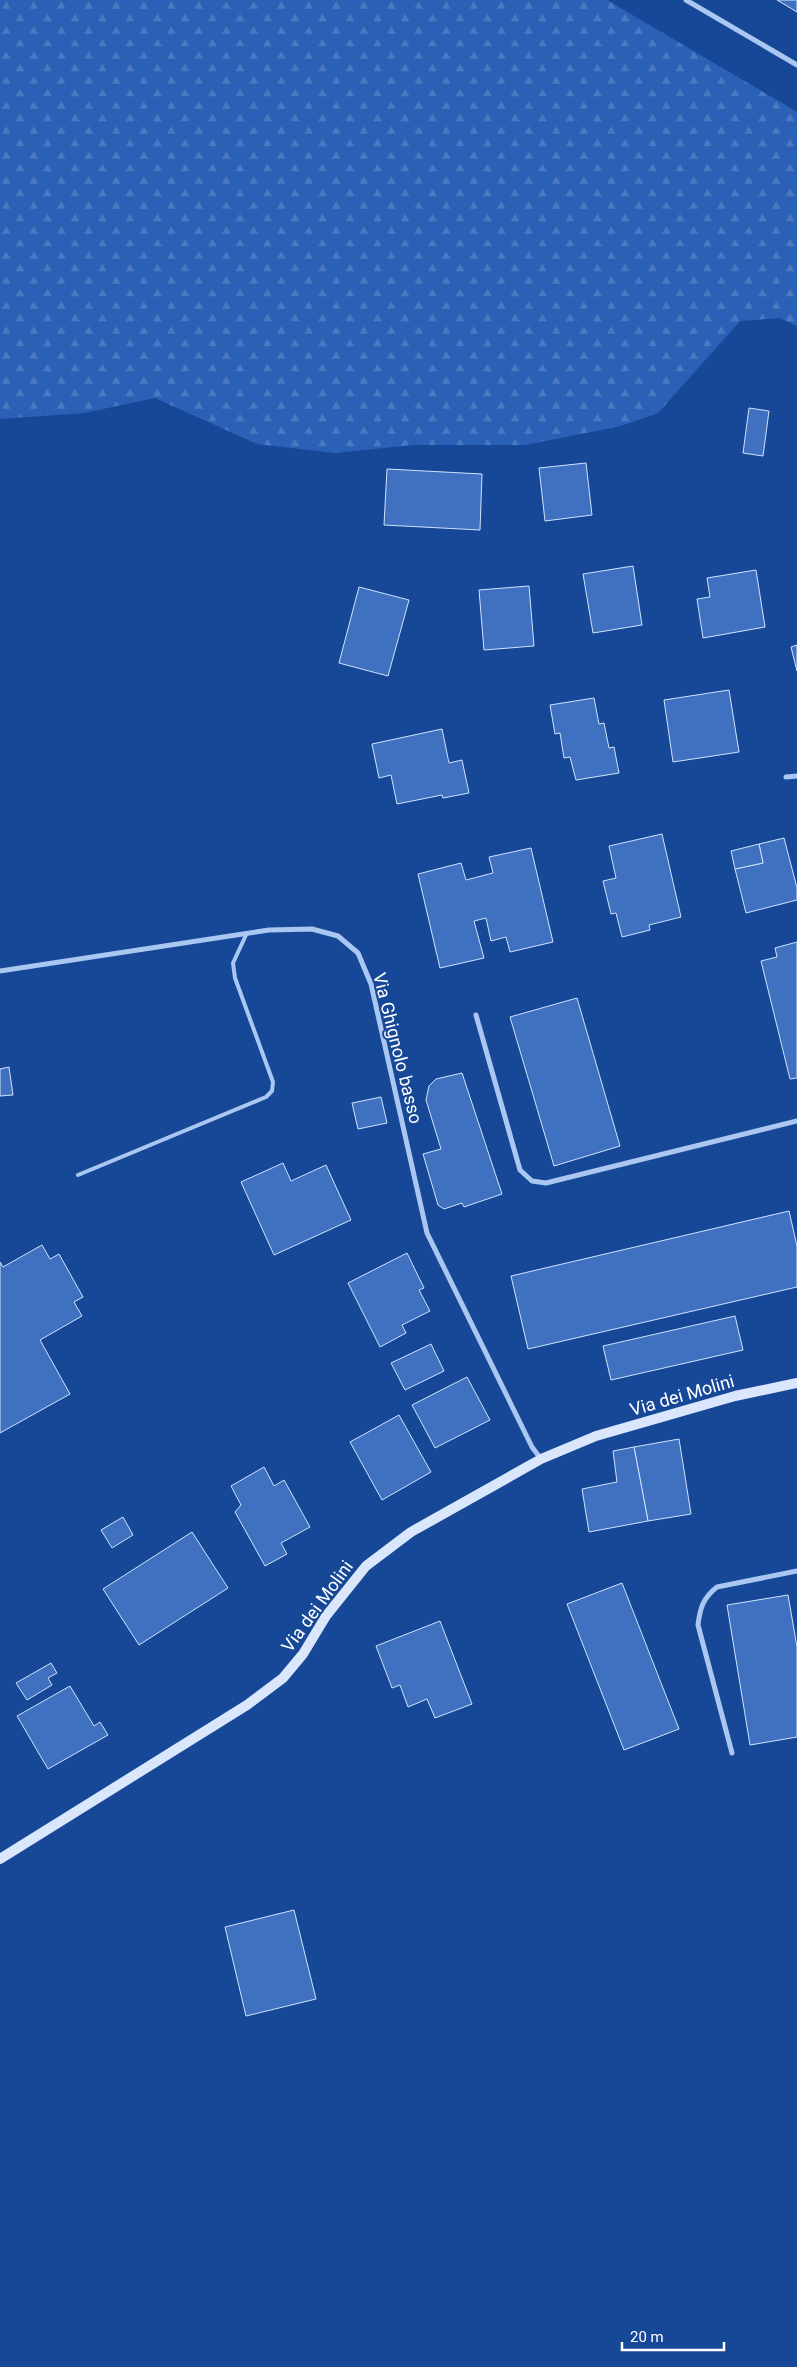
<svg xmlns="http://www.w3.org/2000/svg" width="797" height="2367" viewBox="0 0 797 2367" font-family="Roboto,sans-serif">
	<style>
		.forest { fill: url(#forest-firs) }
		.building { fill: #3f71c0; stroke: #d1e3fc }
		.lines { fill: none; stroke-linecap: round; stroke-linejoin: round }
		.lane { stroke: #aac7f2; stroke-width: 4 }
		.street { stroke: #aac7f2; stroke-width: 5 }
		.secondary { stroke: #d9e6fc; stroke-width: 10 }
		.labels { text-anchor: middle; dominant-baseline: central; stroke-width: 4; stroke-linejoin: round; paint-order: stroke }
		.street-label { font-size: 18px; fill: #fff; stroke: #174898 }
	</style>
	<defs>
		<pattern id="forest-firs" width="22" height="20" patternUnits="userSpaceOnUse" patternTransform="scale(1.25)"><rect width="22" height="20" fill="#2a61b6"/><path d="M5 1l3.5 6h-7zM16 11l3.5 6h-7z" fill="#4a79c1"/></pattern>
	</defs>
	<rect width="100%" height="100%" fill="#174898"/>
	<path class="forest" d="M0,0h607l190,112v214l-18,-8 -39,3 -82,92 -37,13 -96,19h-112l-78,8 -78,-9 -102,-46 -71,15 -84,6z"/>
	<g class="building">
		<path d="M777,0h20v12z"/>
		<path d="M749,408l20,3 -6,45 -20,-3z"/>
		<path d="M586,463l6,52 -47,6 -6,-53z"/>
		<path d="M387,469l95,5 -2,56 -96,-5z"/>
		<path d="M633,566l9,59 -49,8 -10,-59z"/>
		<path d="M756,570l9,57 -62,11 -6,-39 13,-2 -3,-19z"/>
		<path d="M529,586l5,60 -50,4 -5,-60z"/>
		<path d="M359,587l50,13 -21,76 -49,-13z"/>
		<path d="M797,645v26l-6,-24z"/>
		<path d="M729,690l10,62 -66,10 -9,-62z"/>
		<path d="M594,698l5,26 5,-1 5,25 5,-1 5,26 -43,7 -6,-23 -6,1 -4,-25 -5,1 -5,-29z"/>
		<path d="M442,729l7,34 13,-3 7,33 -26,5 -1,-3 -45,9 -6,-29 -12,3 -7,-34z"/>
		<path d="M662,834l19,83 -32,8 1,5 -28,7 -6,-24 -5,1 -8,-33 13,-3 -7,-32z"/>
		<path d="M784,838l13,50v12l-51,13 -11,-44 28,-6 -4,-19z"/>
		<path d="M759,844l4,19 -28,6 -4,-18z"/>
		<path d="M531,848l22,94 -43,10 -4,-15 -15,4 -5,-23 -12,3 10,37 -44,10 -22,-94 43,-11 5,17 27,-7 -4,-16z"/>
		<path d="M797,942v136l-7,1 -29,-118 16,-4 -2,-9z"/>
		<path d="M577,998l43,148 -66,20 -44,-149z"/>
		<path d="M9,1067l4,28 -13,1v-27z"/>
		<path d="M462,1073l40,121 -38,13 -2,-4 -18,6 -6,-4 -15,-51 18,-5 -15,-49 3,-14 7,-7z"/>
		<path d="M381,1097l6,26 -29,6 -6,-26z"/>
		<path d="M283,1163l8,18 35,-16 25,55 -77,35 -33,-73z"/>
		<path d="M789,1211l8,35v41l-269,62 -17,-73z"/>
		<path d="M42,1245l8,14 9,-5 24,43 -9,5 8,14 -42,24 30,54 -70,39v-171l3,5z"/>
		<path d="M407,1253l17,35 -5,2 11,21 -28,14 4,8 -26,14 -32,-64z"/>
		<path d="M735,1316l8,34 -132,30 -8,-34z"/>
		<path d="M431,1344l13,27 -39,19 -14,-27z"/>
		<path d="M467,1377l23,43 -55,28 -23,-43z"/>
		<path d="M399,1415l32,57 -49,28 -32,-58z"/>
		<path d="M679,1439l12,75 -43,7 -14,-74z"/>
		<path d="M634,1447l14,74 -59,11 -7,-43 35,-7 -4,-31z"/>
		<path d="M264,1467l10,19 10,-6 26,47 -29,16 6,11 -22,12 -30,-54 6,-7 -10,-19z"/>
		<path d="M123,1517l10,18 -21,13 -11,-18z"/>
		<path d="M192,1532l36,56 -89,57 -36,-56z"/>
		<path d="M622,1583l57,146 -55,21 -57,-146z"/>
		<path d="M788,1595l9,52v90l-47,8 -23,-140z"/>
		<path d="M440,1621l32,83 -37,14 -8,-19 -19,8 -8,-22 -8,3 -16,-42z"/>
		<path d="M51,1663l6,10 -9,5 4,7 -25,15 -11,-17z"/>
		<path d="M70,1686l24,40 6,-4 8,13 -60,34 -31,-53z"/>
		<path d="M294,1910l22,89 -70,17 -21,-89z"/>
	</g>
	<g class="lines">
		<path class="lane" d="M78,1175l188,-78 6,-6 1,-9 -38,-104 -2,-15 13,-28"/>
		<g class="street">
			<path d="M686,0l111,65"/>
			<path d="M786,777l11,-1"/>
			<path d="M0,971l269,-41 43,-1 26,7 20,17 13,31 56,249 105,214 9,12"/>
			<path d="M476,1015l44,155 12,11 14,2 251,-62"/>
			<path d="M732,1753l-34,-128c2,-17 5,-27 19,-38l80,-16"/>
		</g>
		<path class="secondary" d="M0,1859l247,-154 36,-27 20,-24 23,-38 40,-50 45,-34 130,-73 55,-23 139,-40 62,-13"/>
	</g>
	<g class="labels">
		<g class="street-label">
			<text transform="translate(398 1048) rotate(76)">Via Ghignolo basso</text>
			<text transform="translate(682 1395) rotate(-16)">Via dei Molini</text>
			<text transform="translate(317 1606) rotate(-54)">Via dei Molini</text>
		</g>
	</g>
	<path d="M622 2342v8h102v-8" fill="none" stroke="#ffffff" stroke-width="2.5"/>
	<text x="630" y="2342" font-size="15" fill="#ffffff" stroke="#174898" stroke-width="4" paint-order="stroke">20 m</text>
</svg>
